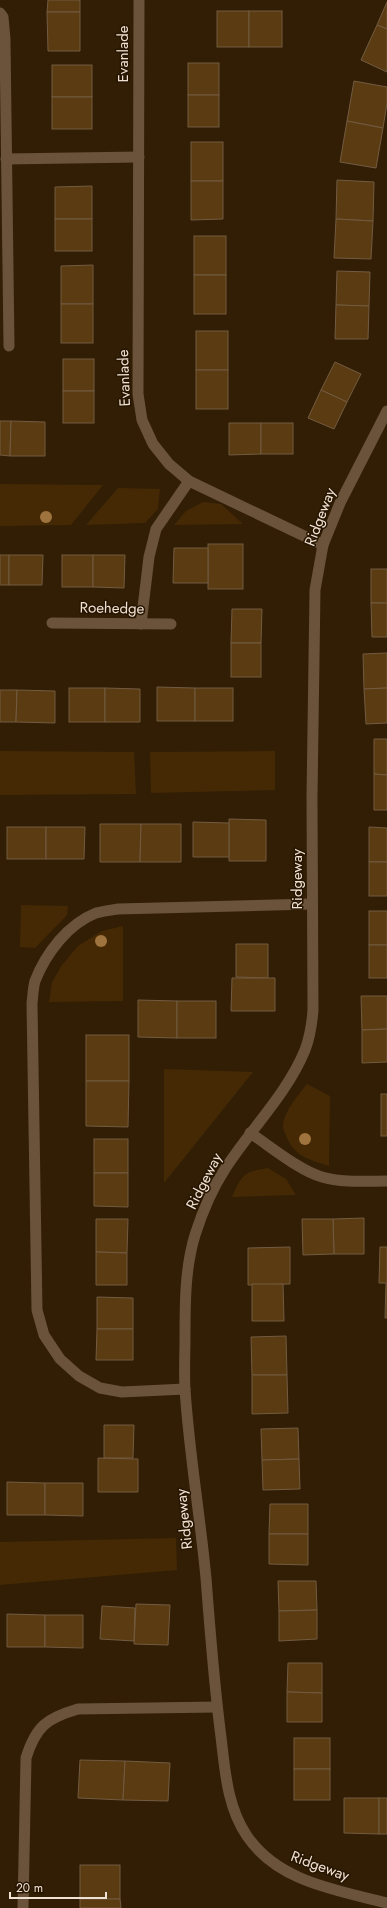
<svg xmlns="http://www.w3.org/2000/svg" width="387" height="1908" viewBox="0 0 387 1908" font-family="Jost,sans-serif">
	<style>
		.green { fill: #442904 }
		.building { fill: #5b3c12; stroke: #725b41 }
		.lines { fill: none; stroke-linecap: round; stroke-linejoin: round }
		.service { stroke: #6a533a; stroke-width: 11 }
		.minor { stroke: #6a533a; stroke-width: 11 }
		.tree { fill: #9e733e }
		.labels { text-anchor: middle; dominant-baseline: central; stroke-width: 3; stroke-linejoin: round; paint-order: stroke }
		.street-label { font-size: 15px; fill: #efe1d3; stroke: #271500 }
	</style>
	<rect width="100%" height="100%" fill="#311e05"/>
	<g class="green">
		<path d="M0,484l103,1 -32,40 -71,1z"/>
		<path d="M118,488l42,1 -2,20 -13,14 -59,2z"/>
		<path d="M203,502l18,2 22,20 -69,1 12,-14z"/>
		<path d="M0,751l134,1 2,42 -136,1z"/>
		<path d="M275,751v39l-124,3 -1,-41z"/>
		<path d="M21,905l47,1 -1,9 -32,33 -15,-1z"/>
		<path d="M123,926v75l-74,1 3,-20 10,-17 16,-19 24,-15z"/>
		<path d="M164,1069l89,3 -89,111z"/>
		<path d="M307,1084l23,12 -1,70c-19,-6 -36,-10 -43,-31 -1,-2 -3,-6 -3,-8 -1,-13 16,-33 24,-43z"/>
		<path d="M268,1168l18,11 10,16 -64,2c10,-23 12,-25 36,-29z"/>
		<path d="M176,1538l1,32 -177,15v-43z"/>
	</g>
	<g class="building">
		<path d="M48,0h32v12h-33z"/>
		<path d="M387,2v27l-10,-4z"/>
		<rect x="217" y="11" width="32" height="36"/>
		<rect x="249" y="11" width="33" height="36"/>
		<path d="M47,12h33v39h-32z"/>
		<path d="M377,25l10,4v43l-26,-12z"/>
		<rect x="188" y="63" width="31" height="32"/>
		<rect x="52" y="65" width="40" height="32"/>
		<path d="M354,81l33,6v16l-4,25 -36,-7z"/>
		<rect x="188" y="95" width="31" height="32"/>
		<rect x="52" y="97" width="40" height="32"/>
		<path d="M347,121l36,7 -7,40 -36,-6z"/>
		<rect x="191" y="142" width="32" height="39"/>
		<path d="M337,180l37,2 -1,39 -37,-2z"/>
		<path d="M191,181h32v38l-32,1z"/>
		<path d="M92,186v33h-37v-32z"/>
		<rect x="55" y="219" width="37" height="32"/>
		<path d="M336,219l37,2 -2,38 -37,-1z"/>
		<rect x="194" y="236" width="32" height="39"/>
		<path d="M93,265v39h-32v-38z"/>
		<path d="M337,271l33,1 -1,34 -33,-1z"/>
		<rect x="194" y="275" width="32" height="39"/>
		<rect x="61" y="304" width="32" height="39"/>
		<path d="M336,305l33,1 -1,33h-33z"/>
		<rect x="196" y="331" width="32" height="39"/>
		<rect x="63" y="359" width="31" height="32"/>
		<path d="M335,362l26,12 -14,28 -26,-12z"/>
		<rect x="196" y="370" width="32" height="39"/>
		<path d="M321,390l26,12 -13,27 -26,-11z"/>
		<rect x="63" y="391" width="31" height="32"/>
		<path d="M0,421h11l-1,35 -10,-1z"/>
		<path d="M11,421l34,1v34h-35z"/>
		<path d="M229,423h32v31l-32,1z"/>
		<rect x="261" y="423" width="32" height="31"/>
		<rect x="208" y="544" width="35" height="45"/>
		<path d="M174,548h34v35h-35z"/>
		<rect x="0" y="555" width="9" height="30"/>
		<path d="M9,555h34l-1,30h-33z"/>
		<rect x="62" y="555" width="31" height="32"/>
		<path d="M93,555h32l-1,33 -31,-1z"/>
		<rect x="371" y="569" width="16" height="34"/>
		<path d="M371,603h16v34h-15z"/>
		<path d="M232,609h30l-1,34h-30z"/>
		<rect x="231" y="643" width="30" height="34"/>
		<path d="M387,653v35l-23,1 -1,-35z"/>
		<path d="M157,687l38,1v33h-38z"/>
		<rect x="69" y="688" width="36" height="34"/>
		<path d="M105,688l35,1v33h-35z"/>
		<rect x="195" y="688" width="38" height="33"/>
		<path d="M387,688v35l-21,1 -2,-35z"/>
		<path d="M0,690h17l-1,32h-16z"/>
		<path d="M17,690l38,1v32l-39,-1z"/>
		<path d="M374,739h13v36l-13,-1z"/>
		<path d="M374,774l13,1v35h-13z"/>
		<path d="M229,819l37,1v41h-37z"/>
		<path d="M193,822l36,1v34h-36z"/>
		<path d="M100,824h41l-1,38h-40z"/>
		<path d="M141,824h40v38h-41z"/>
		<rect x="7" y="827" width="39" height="32"/>
		<path d="M46,827h39l-1,32h-38z"/>
		<path d="M369,827l18,1v34h-18z"/>
		<rect x="369" y="862" width="18" height="34"/>
		<rect x="369" y="911" width="18" height="34"/>
		<path d="M236,944h32v34l-32,-1z"/>
		<rect x="369" y="945" width="18" height="33"/>
		<path d="M232,978h43v33h-44z"/>
		<path d="M361,996h26v33l-25,1z"/>
		<path d="M138,1000l39,1v37l-39,-1z"/>
		<rect x="177" y="1001" width="39" height="37"/>
		<path d="M387,1029v33l-25,1v-33z"/>
		<rect x="86" y="1035" width="43" height="46"/>
		<path d="M86,1081h43l-1,46 -42,-1z"/>
		<rect x="381" y="1094" width="6" height="42"/>
		<rect x="94" y="1139" width="34" height="34"/>
		<path d="M94,1173h34v34l-34,-1z"/>
		<path d="M364,1218v36h-30l-1,-35z"/>
		<path d="M96,1219h32l-1,34 -31,-1z"/>
		<path d="M302,1219h31l1,35 -31,1z"/>
		<path d="M290,1247v37l-42,1v-37z"/>
		<path d="M380,1247h7v36h-8z"/>
		<path d="M96,1252l31,1v32h-31z"/>
		<path d="M386,1283h1v35h-2z"/>
		<path d="M252,1284h31l1,37h-32z"/>
		<path d="M97,1297l36,1v31h-36z"/>
		<path d="M97,1329h36v31h-37z"/>
		<path d="M286,1336l1,39h-35l-1,-38z"/>
		<path d="M252,1375h35l1,38 -36,1z"/>
		<path d="M104,1425h30l-1,33h-29z"/>
		<path d="M298,1428l1,31 -37,1 -1,-31z"/>
		<path d="M98,1458l40,1v33h-40z"/>
		<path d="M299,1459l1,30 -37,1 -1,-30z"/>
		<path d="M7,1482l38,1v32h-38z"/>
		<path d="M45,1483h38v33l-38,-1z"/>
		<path d="M270,1504h38v30h-39z"/>
		<path d="M269,1534h39v31l-39,-1z"/>
		<path d="M278,1581h38l1,29 -38,1z"/>
		<path d="M136,1604l34,1 -2,40 -34,-1z"/>
		<path d="M102,1606l33,2 -1,33 -34,-2z"/>
		<path d="M317,1610v29l-38,2v-30z"/>
		<path d="M7,1614l38,1v32h-38z"/>
		<path d="M45,1615h38v33l-38,-1z"/>
		<path d="M288,1663h34v30l-35,-1z"/>
		<path d="M287,1692l35,1v29h-35z"/>
		<rect x="294" y="1738" width="36" height="31"/>
		<path d="M80,1760l45,1 -2,39 -45,-2z"/>
		<path d="M125,1761l45,2 -2,38 -45,-1z"/>
		<rect x="294" y="1769" width="36" height="31"/>
		<path d="M344,1798h35v36l-35,-1z"/>
		<rect x="379" y="1798" width="8" height="36"/>
		<rect x="80" y="1865" width="40" height="34"/>
		<path d="M80,1899h40l1,9h-41z"/>
	</g>
	<g class="lines">
		<path class="service" d="M23,1908l3,-150c10,-32 21,-40 52,-49l139,-2"/>
		<g class="minor">
			<path d="M139,0l-1,394 4,26 11,24 16,20 20,17 134,64"/>
			<path d="M0,13l3,4 2,22 4,307"/>
			<path d="M6,159l133,-2"/>
			<path d="M387,411l-47,92 -17,42 -8,45 -3,207 1,213c-1,13 -3,27 -8,40 -18,44 -55,80 -80,119 -13,20 -23,44 -30,66 -10,33 -10,68 -10,102 0,17 -1,35 0,52 4,63 15,126 21,189 4,53 8,106 15,159 4,33 6,70 26,99 31,46 90,54 140,67"/>
			<path d="M52,623l119,1"/>
			<path d="M141,624l8,-67 7,-28 33,-48"/>
			<path d="M250,1133c20,13 50,38 72,44 20,6 44,4 65,4"/>
			<path d="M185,1389l-63,3 -22,-4 -21,-12 -19,-17 -16,-24 -7,-25 -5,-307c1,-7 1,-15 3,-22 11,-28 33,-57 61,-68 7,-2 15,-3 22,-4l194,-5"/>
		</g>
	</g>
	<g class="tree">
		<circle cx="46" cy="517" r="6"/>
		<circle cx="101" cy="941" r="6"/>
		<circle cx="305" cy="1139" r="6"/>
	</g>
	<g class="labels">
		<g class="street-label">
			<text transform="translate(123 54) rotate(-90)">Evanlade</text>
			<text transform="translate(124 378) rotate(-92)">Evanlade</text>
			<text transform="translate(320 517) rotate(-69)">Ridgeway</text>
			<text transform="translate(112 608) rotate(1)">Roehedge</text>
			<text transform="translate(297 879) rotate(-90)">Ridgeway</text>
			<text transform="translate(204 1181) rotate(-63)">Ridgeway</text>
			<text transform="translate(184 1519) rotate(-96)">Ridgeway</text>
			<text transform="translate(320 1866) rotate(20)">Ridgeway</text>
		</g>
	</g>
	<path d="M10 1892v6h96v-6" fill="none" stroke="#efe1d3" stroke-width="2"/>
	<text x="16" y="1892" font-size="12" fill="#efe1d3" stroke="#271500" stroke-width="3" paint-order="stroke">20 m</text>
</svg>
